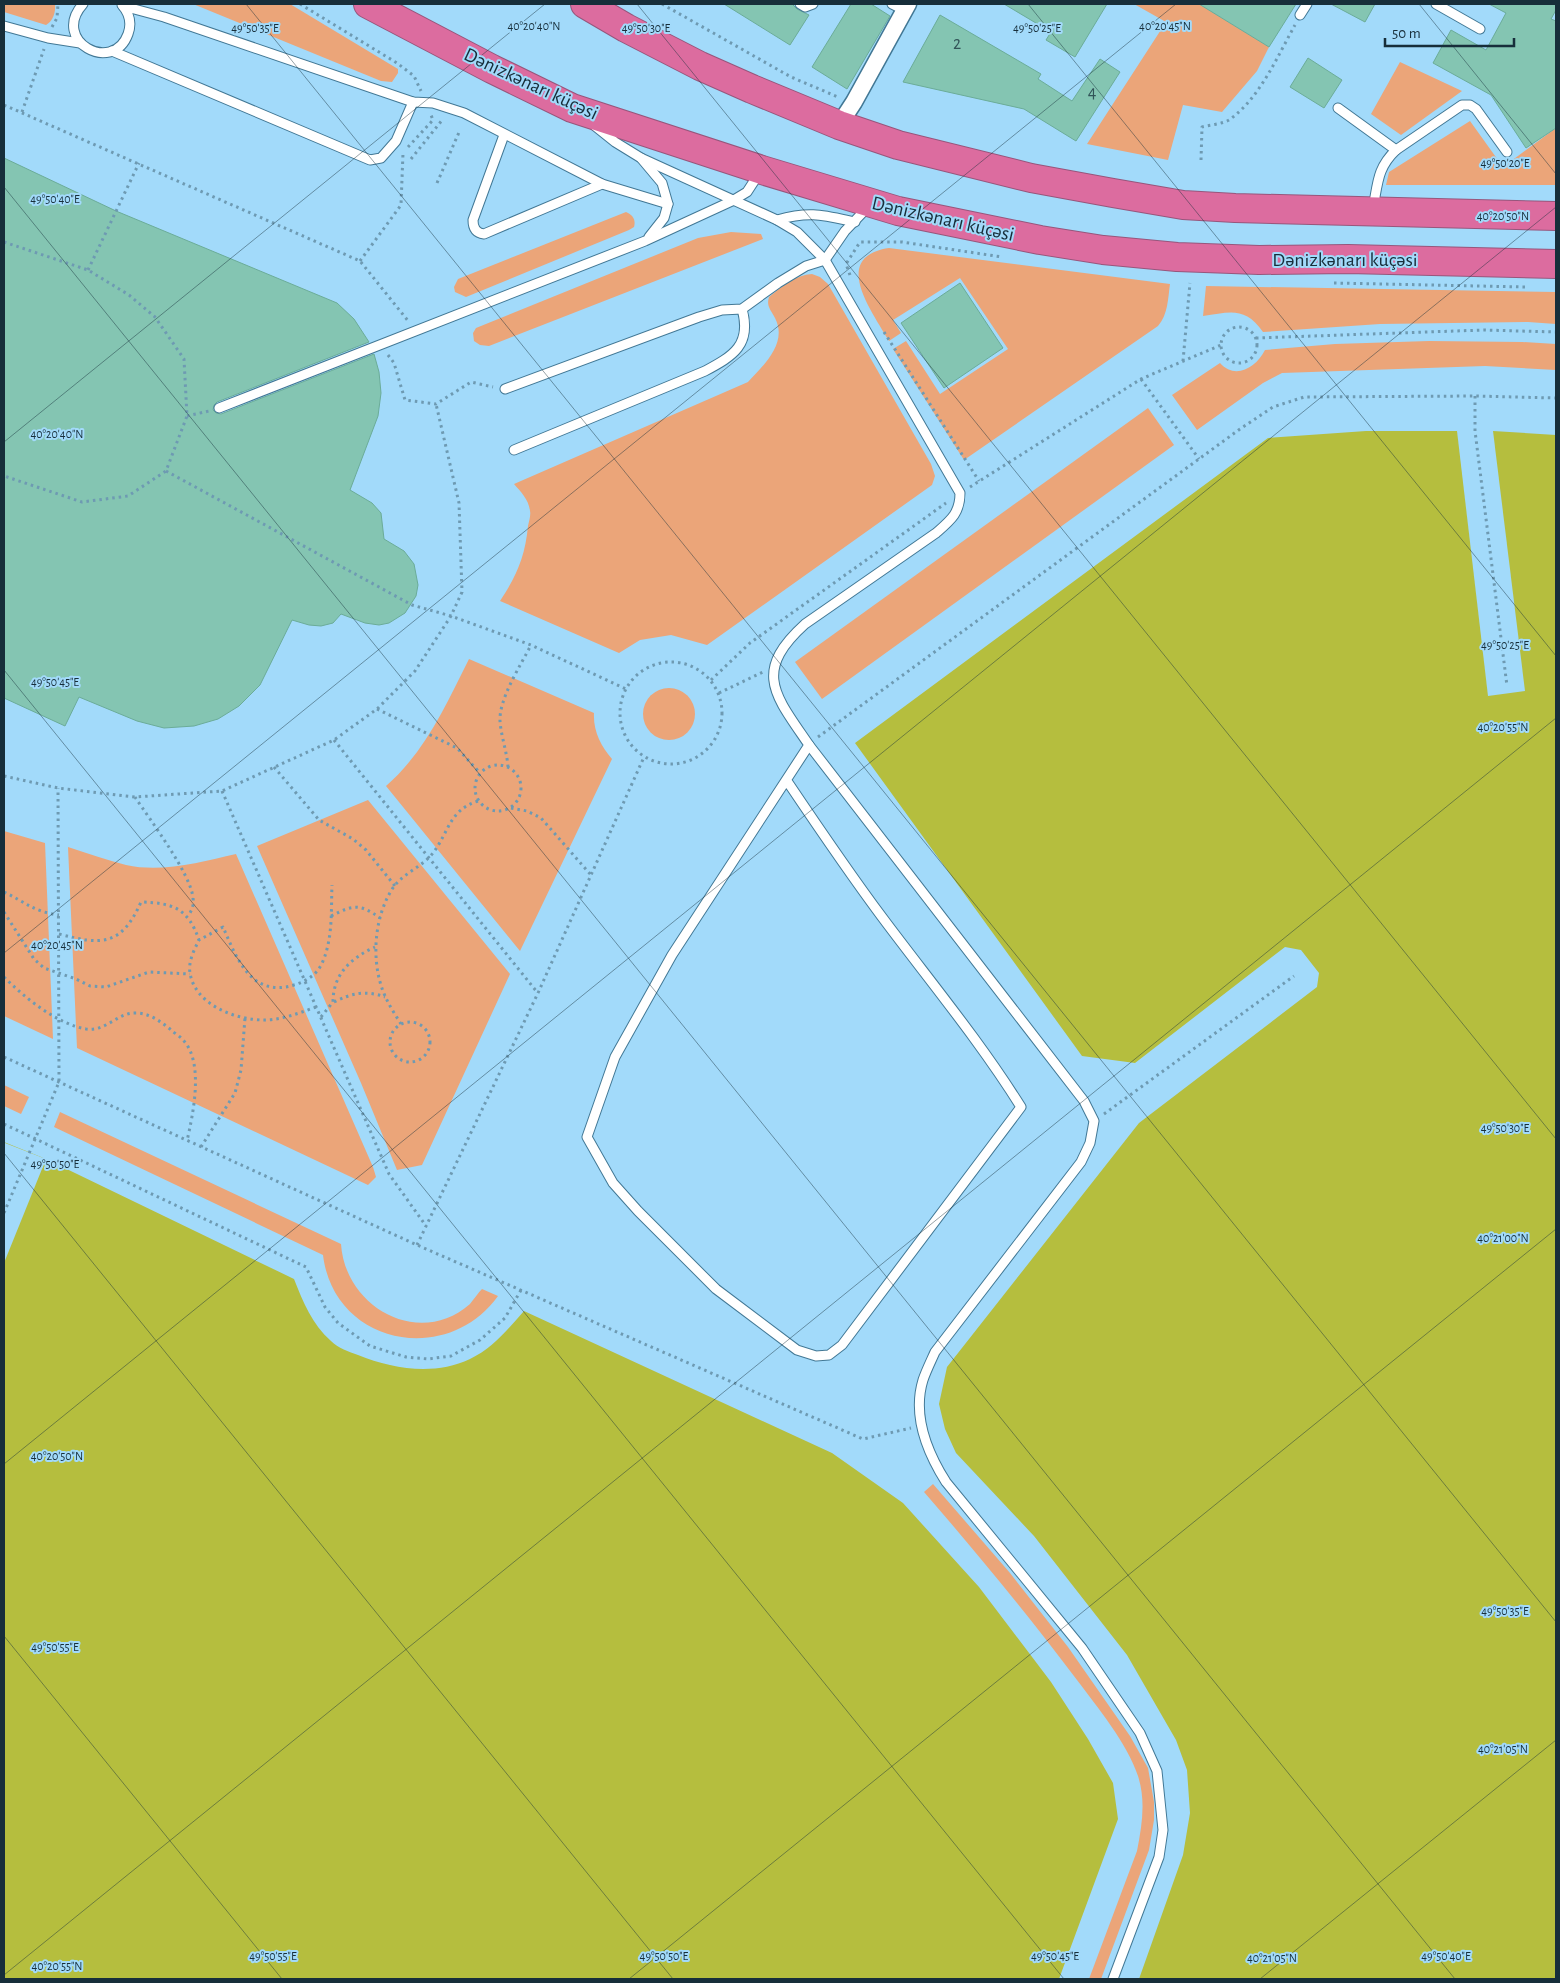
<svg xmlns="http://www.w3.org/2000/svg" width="1560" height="1983" viewBox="0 0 1560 1983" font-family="'Alegreya Sans',sans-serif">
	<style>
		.green { fill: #eba579 }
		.water { fill: #b5be3e }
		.pier { fill: #a2dafa }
		.building { fill: #84c5b2; stroke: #6bac98 }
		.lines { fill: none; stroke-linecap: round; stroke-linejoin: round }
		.lane-casing { stroke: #427895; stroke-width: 11 }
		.street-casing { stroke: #427895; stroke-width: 19 }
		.highway-casing { stroke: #97567c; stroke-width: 30 }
		.path { stroke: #6e9ab2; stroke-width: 3; stroke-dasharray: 2.5 4; stroke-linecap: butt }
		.lane { stroke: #fff; stroke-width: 9 }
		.street { stroke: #fff; stroke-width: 16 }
		.highway { stroke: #dc6c9f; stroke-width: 28 }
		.ticks { fill: none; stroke: #172e3a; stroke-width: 1; stroke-opacity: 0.45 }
		.labels { text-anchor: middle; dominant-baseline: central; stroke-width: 4; stroke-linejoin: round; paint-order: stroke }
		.number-label { font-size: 18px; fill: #325458 }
		.street-label { font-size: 20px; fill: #172e3a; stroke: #a2dafa }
		.ticks-label { font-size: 12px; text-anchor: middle; fill: #172e3a; stroke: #a2dafa; stroke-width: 4; stroke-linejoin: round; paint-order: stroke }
	</style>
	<rect width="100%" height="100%" fill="#a2dafa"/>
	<g class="green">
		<path d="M4,4h51c1,8 -2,17 -9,21l-42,-13z"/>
		<path d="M193,4h97l108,65v4l-6,9 -11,-1z"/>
		<path d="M1134,4h65l70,43 -12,24 -35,41 -39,-7 -15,55 -81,-16 79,-122z"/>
		<path d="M1400,62l62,29 -61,44 -30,-21z"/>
		<path d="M1470,121l33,46 53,-39v57h-170l3,-13z"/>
		<path d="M626,212c7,3 10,8 8,15l-5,3 -163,67 -11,-5 -1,-5 4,-8z"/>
		<path d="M731,232l30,2 2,5 -274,107 -9,-1 -6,-4 -1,-8 3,-5 222,-90z"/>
		<path d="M889,248l281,36c-2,14 -2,31 -12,42l-194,134 -71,-111 13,-8 34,53 68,-45 -48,-71 -67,42 8,13 -12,8c-17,-30 -59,-84 0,-93z"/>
		<path d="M812,274l8,3 8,7 103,180 4,12 -3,9 -225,160 -36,-10 -31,5 -21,13 -119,-52c17,-26 25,-44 28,-75 1,-5 3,-11 2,-15 -1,-11 -9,-19 -16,-27l234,-102c16,-17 40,-39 27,-64 -4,-8 -9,-12 -6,-21 12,-10 27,-22 43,-23z"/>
		<path d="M1206,286l350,6v32l-28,-2 -148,2 -117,8c-18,-26 -33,-20 -60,-16z"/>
		<path d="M1429,341l93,1 34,2v26l-71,-4 -203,7 -19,10 -66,47 -25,-35 48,-32c15,17 36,5 45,-13l70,-6z"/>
		<path d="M1148,408l26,37 -352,254 -27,-37z"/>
		<path d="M469,659l125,54c-1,18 7,33 18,46l-92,192 -134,-165c39,-34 60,-81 83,-127z"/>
		<circle cx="669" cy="714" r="26"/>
		<path d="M368,800l142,174 -88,191 -25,5 -36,-87 -104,-237z"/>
		<path d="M4,831l41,12 8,196 -49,-23z"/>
		<path d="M68,847c19,6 39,13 58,18 36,8 75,-3 110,-11l137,313 3,10 -8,8 -291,-137z"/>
		<path d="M4,1085l25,12 -8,17 -17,-8z"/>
		<path d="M60,1112l281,132c4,63 78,105 129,60 4,-5 8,-11 12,-15l16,7c-51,71 -164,49 -175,-41l-269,-128z"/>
		<path d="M933,1484l77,89 58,74 62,89 18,32 6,34v18l-5,30 -48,129h-12l48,-128c5,-26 9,-50 1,-75 -11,-33 -40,-68 -61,-96 -49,-65 -100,-127 -153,-188z"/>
	</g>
	<g class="water">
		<path d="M1366,431h127l63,4v1544h-417l44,-124 7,-42 -3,-43 -11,-30 -49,-85 -93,-119 -78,-83 -11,-24 -6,-25 8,-37 192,-244 178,-136 2,-14 -18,-23 -16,-3 -150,116 -53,-7 -227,-313 413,-305z"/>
		<path d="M4,1142l42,17 248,120c9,23 18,45 37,62 7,7 18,11 27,14 35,14 76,21 112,4 23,-11 37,-29 54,-48l308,142 71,50 76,84 72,95 37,57 25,44 5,36 -59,160h-1055z"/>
	</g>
	<g class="pier">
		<path d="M1457,431h36l32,260 -37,5z"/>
		<path d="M5,1143l41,16 -42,104v-117z"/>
	</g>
	<g class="building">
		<path d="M724,4h68l5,5 12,6 -19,30z"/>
		<path d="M851,4h20l19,12 -43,73 -35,-22z"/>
		<path d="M1004,4h103l-32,53 -29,-17 5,-8z"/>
		<path d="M1199,4h97l-27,43z"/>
		<path d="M1331,4h44l-10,18z"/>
		<path d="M1489,4h67v6l-5,9 5,2v107l-30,20 -35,-53 -58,-32 18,-33 35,20 20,-37z"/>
		<path d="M940,15l101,59 -3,5 34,22 28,-42 20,13 -44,69 -52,-32 -121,-27z"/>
		<path d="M1308,58l34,22 -18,28 -34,-21z"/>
		<path d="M4,158l112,53 221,92 17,16 15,23 -152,60 -3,3 -1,5 3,3 5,1 153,-60 5,18 2,21 -3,23 -28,74 22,13 9,10 3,26 20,12 10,13 4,21 -2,11 -11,17 -16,10 -10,2 -14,-2 -24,-9 -8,9 -12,3 -12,-1 -17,-5 -32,65 -21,21 -21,13 -24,7 -30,2 -27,-7 -58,-24 -14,29 -61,-28z"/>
		<path d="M960,283l43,65 -59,40 -43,-65z"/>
	</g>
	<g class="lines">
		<defs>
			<g id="lane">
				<path d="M83,4c-33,37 30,71 45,30 4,-11 1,-21 -6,-29"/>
				<path d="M800,4l5,3 8,-3"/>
				<path d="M892,4l12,6"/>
				<path d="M1436,4l44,25"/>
				<path d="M123,6l41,11 249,85 20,1 31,10 138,71 66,20"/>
				<path d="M1300,15l7,-11"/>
				<path d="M4,26l44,12 32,5"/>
				<path d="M112,51l258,109 11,-2 15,-17 17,-39"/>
				<path d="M1338,108l58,42"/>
				<path d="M595,126l20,16 26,16 21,25 6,21 -4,14 -15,19"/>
				<path d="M504,135l-31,85c0,8 3,13 11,14l118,-50"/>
				<path d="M641,158l136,62c33,-9 45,-5 78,2"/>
				<path d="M1373,208c5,-25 4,-40 23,-58l66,-45h8l6,4 31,43"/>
				<path d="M777,220l20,12 28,28 135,233c0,20 -9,27 -24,40l-131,91c-53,48 -30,71 4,121l-137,210 -57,102 -28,80 26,46 25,28 78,78 81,61 19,6 13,-1 13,-10 179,-238c-42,-67 -92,-127 -139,-190 -33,-44 -64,-90 -95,-136"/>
				<path d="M505,389l194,-72 23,-7 20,-1 36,-26 28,-17 19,-6 20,-29 23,-24"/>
				<path d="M219,408l426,-167 87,-40 15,-9 13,-20"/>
				<path d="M514,450l191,-79c28,-15 47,-26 37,-62"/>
				<path d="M809,745l275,356 10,20 -4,22 -9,19 -146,190c-4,9 -9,19 -12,28 -11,36 4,72 23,102l136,166 58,85 17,38 6,59 -4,27 -46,122"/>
			</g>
			<path id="street" d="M839,125l15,-23 54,-98"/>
			<g id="highway">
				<path d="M368,4l124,65 80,39 190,62 136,41 142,29 63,10 74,7 82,3 89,-1 208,5"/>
				<path d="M585,4l41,24 74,38 52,23 87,36 59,20 133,33 82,15 70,12 52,3 321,8"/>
			</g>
		</defs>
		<use href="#lane" class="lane-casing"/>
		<use href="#street" class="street-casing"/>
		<use href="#highway" class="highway-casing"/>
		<g class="path">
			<path d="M300,4l97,59 17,13 7,15"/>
			<path d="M662,4l129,73 47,20"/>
			<path d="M52,27l5,-9 1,-14"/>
			<path d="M4,105l356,156 49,61"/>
			<path d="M22,112l22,-63"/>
			<path d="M408,147l25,-27 -2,-5"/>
			<path d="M411,159l32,-40"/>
			<path d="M1201,160l1,-33c8,-2 20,-3 27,-7 31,-22 48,-63 66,-95"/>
			<path d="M437,183l23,-53"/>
			<path d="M4,242l84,28 41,25 26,22 29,42 3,57 -21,55 -38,25 -46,6 -78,-26"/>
			<path d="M360,261l41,-56 2,-52"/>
			<path d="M88,270l51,-107"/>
			<path d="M850,275l-4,-11 14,-22h42l100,15"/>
			<path d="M1334,283l192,4"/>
			<circle cx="1239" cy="345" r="18"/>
			<path d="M884,332l95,149"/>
			<path d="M1256,338l228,-8 72,2"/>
			<path d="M388,355l6,8 11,37 31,4 35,-22 22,5"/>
			<path d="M1183,361l7,-78"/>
			<path d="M1141,379l58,80"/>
			<path d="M1475,396v35l32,255"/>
			<path d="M187,416l22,-5"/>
			<path d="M166,471l246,134 39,11 80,29 95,44"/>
			<path d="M970,487l171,-108 80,-34"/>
			<circle cx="671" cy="713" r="51"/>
			<path d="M711,680l39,-37 196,-140"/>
			<path d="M719,693l44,-21"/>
			<path d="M377,709l80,39 23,25"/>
			<path d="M818,737l422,-308 33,-22 31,-10 171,-1 81,2"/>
			<path d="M334,740l203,252"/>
			<circle cx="498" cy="788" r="23"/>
			<path d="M274,767l45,53 34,19 13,11 29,36"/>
			<path d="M508,767c-1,-15 -7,-31 -8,-46 -1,-23 21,-56 31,-76"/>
			<path d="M4,776l54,12 77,9 87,-6 112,-51 43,-31 38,-38 36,-55 11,-24 -3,-89 -23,-99"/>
			<path d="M222,791l167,383 37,52"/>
			<path d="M135,797c15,23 56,77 58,101 1,8 -1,12 -5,18"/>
			<path d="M511,808l16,3 14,7 50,57"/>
			<path d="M4,892c21,10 30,20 55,23"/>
			<path d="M4,912l30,47 10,9 32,11 14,7 16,1 43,-15 41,2"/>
			<path d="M331,916c22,-11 28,-13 49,2"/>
			<path d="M59,934c42,11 62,13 82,-32 32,1 47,6 58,38"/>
			<path d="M4,977c21,21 53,47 82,52 20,3 32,-17 50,-16 13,0 24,8 34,16 4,4 10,7 14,12 20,23 9,73 3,100"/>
			<path d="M334,1002c18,-9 32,-12 51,-5"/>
			<path d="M316,1007c-17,6 -34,13 -52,13 -28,0 -69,-15 -74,-47 -2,-11 4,-23 9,-33l24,-13c14,32 28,71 71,58 13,-4 24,-11 29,-24 10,-24 8,-51 9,-76"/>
			<path d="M321,1017l12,-15c0,-28 18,-44 42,-55"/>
			<circle cx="410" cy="1042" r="20"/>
			<path d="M401,1024c-5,-8 -11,-17 -15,-26 -16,-33 -13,-83 9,-113 11,-13 28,-19 38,-32 16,-21 16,-43 45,-52"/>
			<path d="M4,1057l413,188 446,194 48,-11"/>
			<path d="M1104,1114l190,-138"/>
			<path d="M4,1124l302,143 19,40 13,16 32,23 36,11 22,2 23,-3 29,-16 25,-22 16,-28"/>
			<path d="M201,1147l34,-54 6,-23 4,-52"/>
			<path d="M4,1213l55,-131 -1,-294"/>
			<path d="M417,1245l121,-252 106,-236"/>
		</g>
		<use href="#lane" class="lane"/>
		<use href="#street" class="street"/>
		<use href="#highway" class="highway"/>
	</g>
	<path class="ticks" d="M246,4l1310,1618M637,4l919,1135M1028,4l528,652M1419,4l137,170M4,187l1451,1792M4,442l541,-438M4,670l1060,1309M4,953l1172,-949M4,1153l669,826M4,1464l1552,-1257M4,1636l278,343M4,1975l1552,-1257M629,1979l927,-750M1260,1979l296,-239"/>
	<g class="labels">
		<g class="number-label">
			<text x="957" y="44">2</text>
			<text x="1092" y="93">4</text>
		</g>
		<g class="street-label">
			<text transform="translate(531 84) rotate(25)">Dənizkənarı küçəsi</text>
			<text transform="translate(943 219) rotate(13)">Dənizkənarı küçəsi</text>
			<text x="1345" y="260">Dənizkənarı küçəsi</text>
		</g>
	</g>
	<g class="ticks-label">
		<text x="1165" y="30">40°20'45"N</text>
		<text x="534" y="30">40°20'40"N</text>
		<text x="646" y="32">49°50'30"E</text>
		<text x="255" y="32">49°50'35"E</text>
		<text x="1037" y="32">49°50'25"E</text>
		<text x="1505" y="167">49°50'20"E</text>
		<text x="55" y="203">49°50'40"E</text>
		<text x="1503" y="220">40°20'50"N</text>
		<text x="57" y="438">40°20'40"N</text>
		<text x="1505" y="649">49°50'25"E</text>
		<text x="55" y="686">49°50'45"E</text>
		<text x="1503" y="731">40°20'55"N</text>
		<text x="57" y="949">40°20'45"N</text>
		<text x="1505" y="1132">49°50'30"E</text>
		<text x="55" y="1168">49°50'50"E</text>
		<text x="1503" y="1242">40°21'00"N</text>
		<text x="57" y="1460">40°20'50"N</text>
		<text x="1505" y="1615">49°50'35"E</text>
		<text x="55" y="1651">49°50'55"E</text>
		<text x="1503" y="1753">40°21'05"N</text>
		<text x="273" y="1960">49°50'55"E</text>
		<text x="664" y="1960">49°50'50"E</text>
		<text x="1055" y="1960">49°50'45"E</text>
		<text x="1446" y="1960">49°50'40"E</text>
		<text x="1272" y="1962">40°21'05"N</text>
		<text x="57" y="1970">40°20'55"N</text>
	</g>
	<rect width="1560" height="1983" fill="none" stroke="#172e3a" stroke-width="10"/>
	<path d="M1385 38v8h129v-8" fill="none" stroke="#172e3a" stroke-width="2.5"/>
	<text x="1392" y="38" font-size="15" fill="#172e3a" stroke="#a2dafa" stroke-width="4" paint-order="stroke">50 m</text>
</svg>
